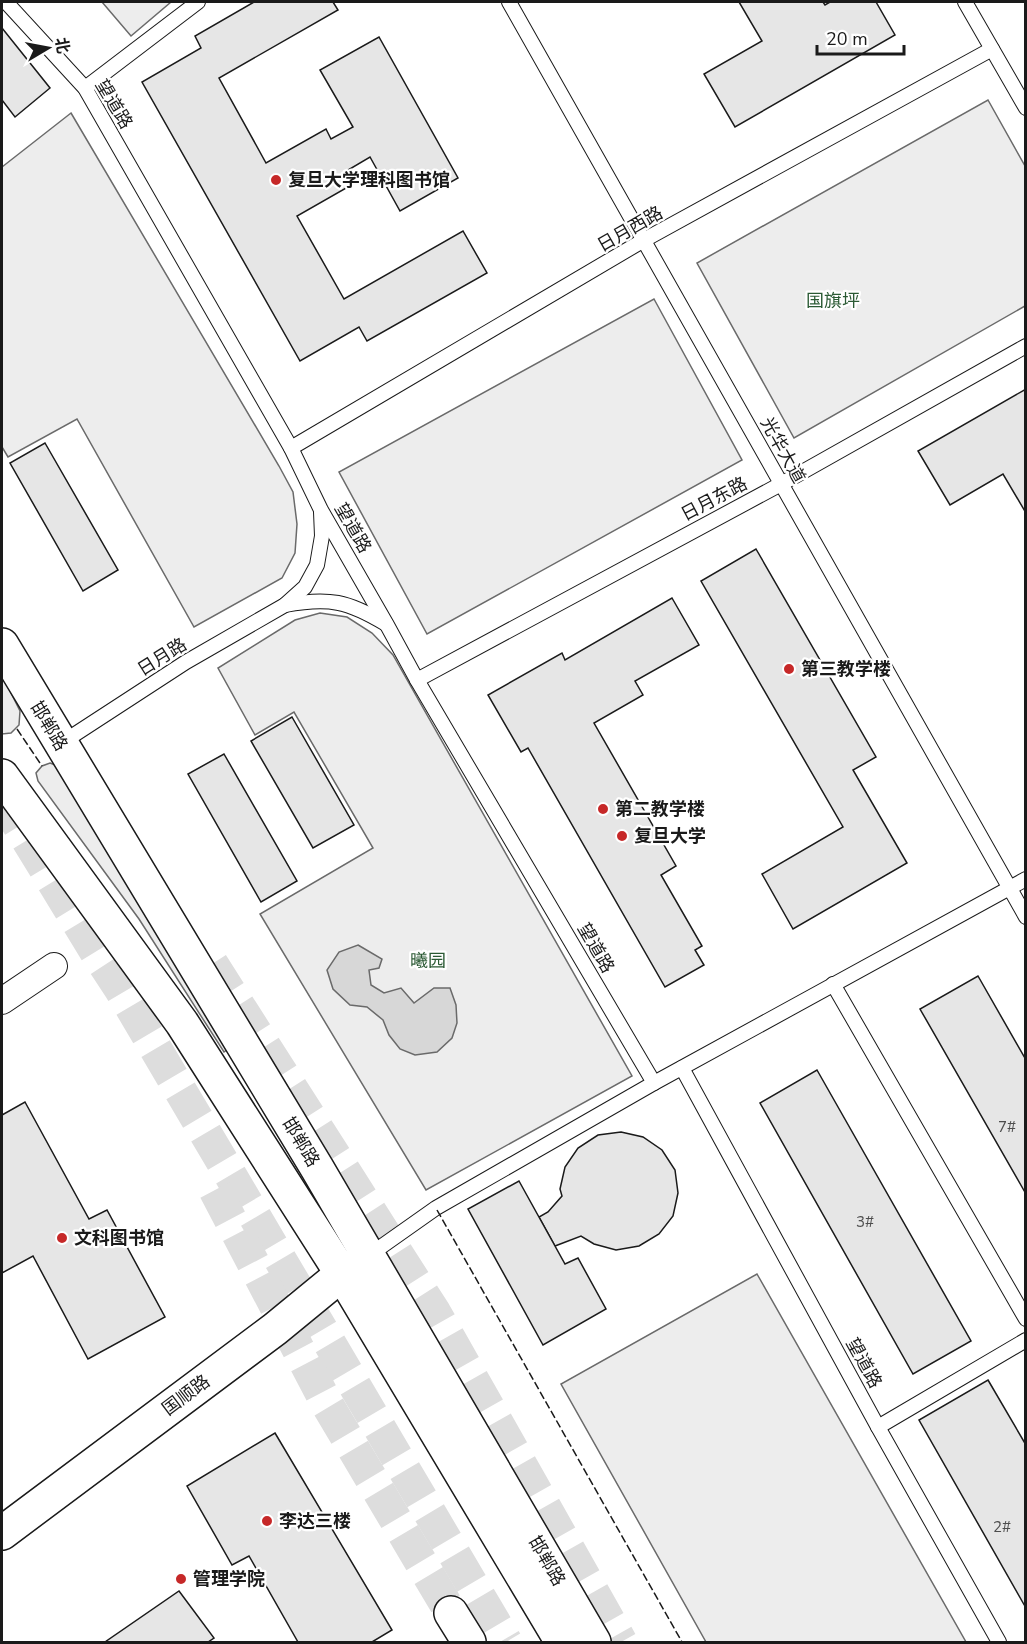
<svg xmlns="http://www.w3.org/2000/svg" width="1027" height="1644" viewBox="0 0 1027 1644" font-family="'Nunito Sans','Noto Sans SC',sans-serif">
	<style>
		.built { fill: #ededed; stroke: #6a6a6a; stroke-width: 1.5 }
		.water { fill: #d7d7d7; stroke: #6a6a6a; stroke-width: 1.5 }
		.building { fill: #e6e6e6; stroke: #1a1a1a; stroke-width: 1.5 }
		.lines { fill: none; stroke-linecap: round; stroke-linejoin: round }
		.highway-tunnel { stroke: #ddd; stroke-width: 33; stroke-dasharray: 33 16; stroke-linecap: butt }
		.lane-casing { stroke: #1a1a1a; stroke-width: 16 }
		.street-casing { stroke: #1a1a1a; stroke-width: 28 }
		.secondary-casing { stroke: #1a1a1a; stroke-width: 36 }
		.primary-casing { stroke: #1a1a1a; stroke-width: 36 }
		.highway-casing { stroke: #1a1a1a; stroke-width: 36 }
		.lane { stroke: #fff; stroke-width: 14 }
		.street { stroke: #fff; stroke-width: 26 }
		.secondary { stroke: #fff; stroke-width: 33 }
		.primary { stroke: #fff; stroke-width: 33 }
		.highway { stroke: #fff; stroke-width: 33 }
		.fence { stroke: #1a1a1a; stroke-width: 1.5; stroke-dasharray: 8 3; stroke-linecap: butt }
		.poi-dot { fill: #c62828; stroke: #fff; stroke-width: 2 }
		.labels { text-anchor: middle; dominant-baseline: central; stroke-width: 4.5; stroke-linejoin: round; paint-order: stroke }
		.number-label { font-size: 15px; fill: #4d4d4d }
		.street-label { font-size: 18px; fill: #1a1a1a; stroke: #fff }
		.poi-label { font-size: 18px; font-weight: bold; fill: #1a1a1a; stroke: #fff; text-anchor: start }
		.park-label { font-size: 18px; fill: #2b5a34; stroke: #fff }
	</style>
	<rect width="100%" height="100%" fill="#fff"/>
	<g class="built">
		<path d="M102,2h69l-40,34z"/>
		<path d="M988,100l37,66v140l-231,132 -97,-175z"/>
		<path d="M71,113l208,353 14,26 4,32 -2,29 -13,25 -88,49 -117,-208 -69,38 -6,-10v-280z"/>
		<path d="M654,299l88,161 -315,174 -88,-162z"/>
		<path d="M320,613l27,4 25,16 21,22 239,421 -206,114 -166,-276 113,-66 -79,-136 -39,23 -37,-67 77,-48z"/>
		<path d="M2,675l18,36 -1,14 -8,8 -9,1z"/>
		<path d="M50,763l8,3 170,283 -4,3 -85,-133 -101,-138 -2,-8 6,-7z"/>
		<path d="M757,1274l209,368h-260l-145,-258z"/>
	</g>
	<path class="water" d="M358,945l24,14 -3,9 -10,2 2,15 13,8 17,-5 13,15 20,-15h16l6,17 1,18 -5,15 -15,14 -22,3 -15,-6 -11,-14 -6,-15 -16,-13 -17,-2 -17,-16 -6,-19 12,-18z"/>
	<g class="building">
		<path d="M254,2h79l5,8 -119,68 47,85 60,-34 5,10 22,-12 -33,-57 59,-33 79,141 -58,33 -30,-54 -22,13 7,13 -58,33 47,83 119,-68 24,42 -120,68 -8,-14 -59,34 -158,-279 59,-34 -6,-12z"/>
		<path d="M739,2h84l2,3 5,-3h46l19,33 -160,92 -31,-53 58,-33z"/>
		<path d="M2,28l48,60 -35,29 -13,-17z"/>
		<path d="M1026,389v124l-23,-39 -53,31 -32,-54z"/>
		<path d="M45,443l73,127 -35,21 -73,-128z"/>
		<path d="M756,549l120,208 -23,13 54,93 -114,66 -31,-55 81,-47 -142,-246z"/>
		<path d="M672,598l27,47 -64,36 8,14 -49,28 82,143 -15,9 41,71 -7,4 9,15 -39,22 -137,-239 -7,4 -33,-57 74,-42 3,7z"/>
		<path d="M292,717l62,108 -41,23 -62,-107z"/>
		<path d="M224,754l73,127 -36,21 -73,-128z"/>
		<path d="M978,976l48,84v134l-106,-185z"/>
		<path d="M817,1070l154,271 -58,33 -153,-271z"/>
		<path d="M25,1102l64,117 18,-9 58,107 -77,42 -55,-103 -31,17v-158z"/>
		<path d="M621,1132l22,5 19,13 13,20 3,23 -5,23 -14,18 -20,12 -23,4 -22,-6 -13,-8 -26,10 -16,-29 9,-5 14,-16 -2,-7 5,-22 13,-19 20,-13z"/>
		<path d="M519,1181l46,83 13,-6 28,51 -63,36 -75,-136z"/>
		<path d="M988,1380l38,65v163l-107,-188z"/>
		<path d="M275,1433l117,197 -20,12h-74l-49,-86 -17,9 -45,-79z"/>
		<path d="M179,1591l35,47 -6,4h-103z"/>
	</g>
	<g class="lines">
		<g class="highway-tunnel">
			<path d="M2,798l94,154 25,38 385,652"/>
			<path d="M212,964l223,349 186,329"/>
			<path d="M215,1190l112,214 124,209"/>
		</g>
		<defs>
			<g id="lane">
				<path d="M6,2l79,86 206,360 30,62 66,115 30,55 237,403"/>
				<path d="M509,2l517,915"/>
				<path d="M965,2l61,106"/>
				<path d="M85,88l113,-86"/>
				<path d="M291,448l353,-208 348,-191"/>
				<path d="M285,605c44,-8 63,-4 101,19"/>
				<path d="M417,680l364,-196 245,-138"/>
				<path d="M60,744l126,-82 99,-57 20,-18 12,-22 5,-29 -1,-24"/>
				<path d="M833,984l193,335"/>
				<path d="M682,1068l196,359 121,215"/>
				<path d="M368,1256l68,-48 218,-125 372,-204"/>
				<path d="M878,1427l148,-87"/>
			</g>
			<path id="street" d="M2,1001l52,-35"/>
			<path id="secondary" d="M2,1533l273,-204 67,-55 22,-15"/>
			<g id="primary">
				<path d="M2,645l315,523 277,474"/>
				<path d="M2,776l180,247 160,251 220,368"/>
			</g>
			<path id="highway" d="M451,1613l18,29"/>
		</defs>
		<use href="#lane" class="lane-casing"/>
		<use href="#street" class="street-casing"/>
		<use href="#secondary" class="secondary-casing"/>
		<use href="#primary" class="primary-casing"/>
		<use href="#highway" class="highway-casing"/>
		<use href="#lane" class="lane"/>
		<use href="#street" class="street"/>
		<use href="#secondary" class="secondary"/>
		<use href="#primary" class="primary"/>
		<use href="#highway" class="highway"/>
		<g class="fence">
			<path d="M17,729l25,37"/>
			<path d="M437,1210l245,432"/>
		</g>
	</g>
	<g class="poi-dot">
		<circle cx="276" cy="180" r="6"/>
		<circle cx="789" cy="669" r="6"/>
		<circle cx="603" cy="809" r="6"/>
		<circle cx="622" cy="836" r="6"/>
		<circle cx="62" cy="1238" r="6"/>
		<circle cx="267" cy="1521" r="6"/>
		<circle cx="181" cy="1579" r="6"/>
	</g>
	<g class="labels">
		<g class="number-label">
			<text x="1007" y="1127">7#</text>
			<text x="865" y="1222">3#</text>
			<text x="1002" y="1527">2#</text>
		</g>
		<g class="street-label">
			<text transform="translate(114 104) rotate(59)">望道路</text>
			<text transform="translate(630 229) rotate(-30)">日月西路</text>
			<text transform="translate(783 450) rotate(61)">光华大道</text>
			<text transform="translate(714 499) rotate(-28)">日月东路</text>
			<text transform="translate(353 528) rotate(60)">望道路</text>
			<text transform="translate(162 657) rotate(-32)">日月路</text>
			<text transform="translate(49 726) rotate(59)">邯郸路</text>
			<text transform="translate(596 948) rotate(60)">望道路</text>
			<text transform="translate(301 1142) rotate(59)">邯郸路</text>
			<text transform="translate(864 1363) rotate(61)">望道路</text>
			<text transform="translate(186 1395) rotate(-37)">国顺路</text>
			<text transform="translate(547 1561) rotate(60)">邯郸路</text>
		</g>
		<g class="poi-label">
			<text x="288" y="180">复旦大学理科图书馆</text>
			<text x="801" y="669">第三教学楼</text>
			<text x="615" y="809">第二教学楼</text>
			<text x="634" y="836">复旦大学</text>
			<text x="74" y="1238">文科图书馆</text>
			<text x="279" y="1521">李达三楼</text>
			<text x="193" y="1579">管理学院</text>
		</g>
		<g class="park-label">
			<text x="833" y="301">国旗坪</text>
			<text x="428" y="961">曦园</text>
		</g>
	</g>
	<rect width="1027" height="1644" fill="none" stroke="#1a1a1a" stroke-width="6"/>
	<g transform="translate(48 48) rotate(80)" stroke="#ffffff" stroke-width="4.5" paint-order="stroke">
	<path d="M0-4.5L10 22L0 15L-10 22Z" fill="#1a1a1a"/>
	<text y="-9" font-size="16" font-weight="bold" text-anchor="middle" fill="#1a1a1a">北</text>
	</g>
	<path d="M817 45v9h87v-9" fill="none" stroke="#1a1a1a" stroke-width="3"/>
	<text x="826" y="45" font-size="18" fill="#1a1a1a" stroke="#ffffff" stroke-width="4.5" paint-order="stroke">20 m</text>
</svg>
